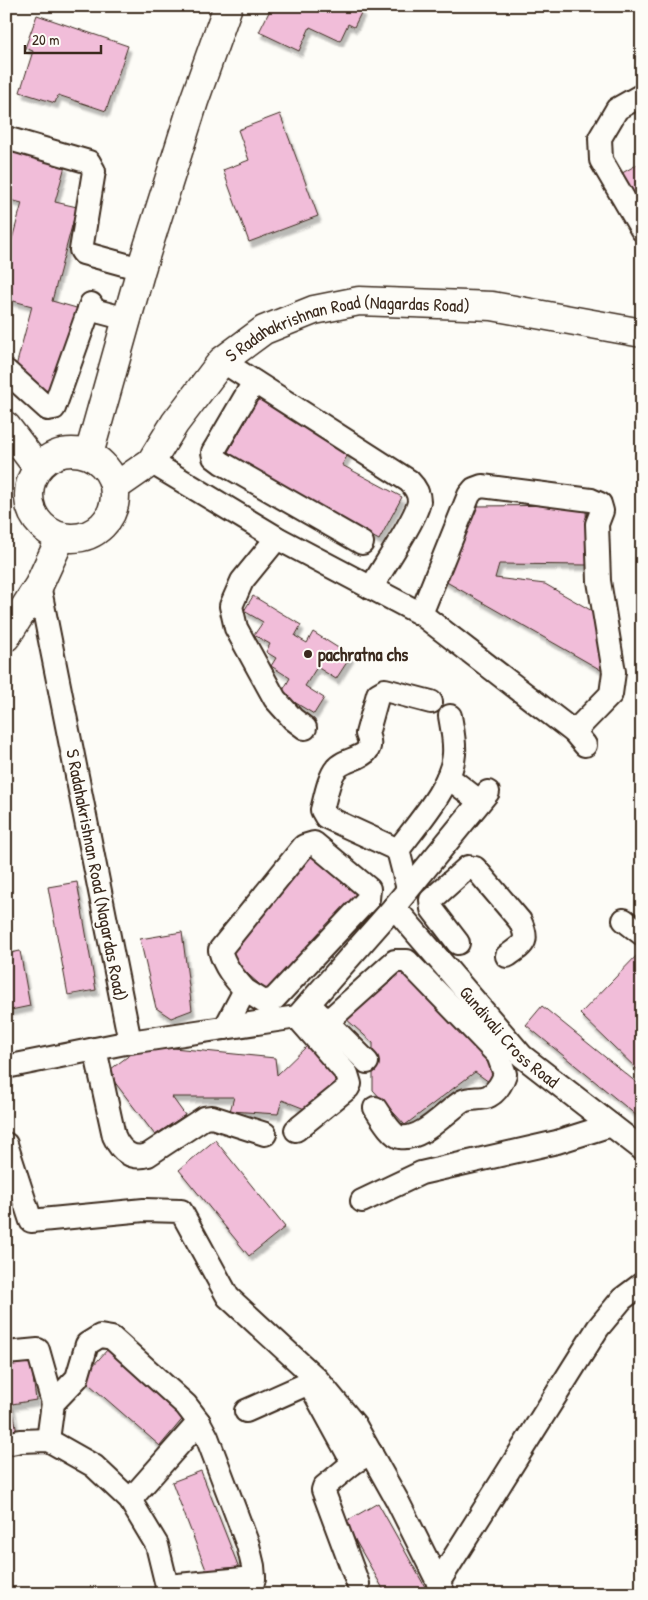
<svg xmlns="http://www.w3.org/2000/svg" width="648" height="1600" viewBox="0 0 648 1600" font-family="'Patrick Hand',sans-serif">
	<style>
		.building { fill: #f1bdd9; stroke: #3b2a1e; filter: url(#shadow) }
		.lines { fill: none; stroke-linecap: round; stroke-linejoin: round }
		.street-casing { stroke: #3b2a1e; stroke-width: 26 }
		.secondary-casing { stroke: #3b2a1e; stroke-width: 31 }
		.street { stroke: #fdfcf7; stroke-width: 22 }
		.secondary { stroke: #fdfcf7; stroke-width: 28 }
		.poi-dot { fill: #3b2a1e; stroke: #fdfcf7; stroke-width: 2 }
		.labels { text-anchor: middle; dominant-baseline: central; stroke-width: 4; stroke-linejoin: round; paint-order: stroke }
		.street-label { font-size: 18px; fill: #3b2a1e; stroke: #fdfcf7 }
		.poi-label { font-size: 18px; font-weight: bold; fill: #3b2a1e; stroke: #fdfcf7; text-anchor: start }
	</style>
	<defs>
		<filter id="shadow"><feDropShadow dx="3" dy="5.5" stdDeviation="1" flood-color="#0004"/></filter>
	</defs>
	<rect width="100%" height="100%" fill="#fdfcf7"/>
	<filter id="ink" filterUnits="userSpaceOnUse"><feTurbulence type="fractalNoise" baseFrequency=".02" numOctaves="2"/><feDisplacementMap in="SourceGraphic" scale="10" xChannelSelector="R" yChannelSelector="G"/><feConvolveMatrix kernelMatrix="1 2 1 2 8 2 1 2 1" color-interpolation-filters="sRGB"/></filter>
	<g filter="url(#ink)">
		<g class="building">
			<path d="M272,6h80l10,5 -8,16 -6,-3 -8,17 -30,-14 -11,24 -40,-19z"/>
			<path d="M37,15l91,31 -22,65 -48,-16 -3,8 -35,-11 13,-41 -8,-3z"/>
			<path d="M280,114l38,102 -69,26 -26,-72 26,-10 -11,-30z"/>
			<path d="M6,141l29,7 -2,10 32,8 -10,36 22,5 -25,94 28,8 -24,89 -17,-4 1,-8 -26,-12 18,-68 -26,-7v-38l16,-58 -16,-4z"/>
			<path d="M642,162v51l-27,-36z"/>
			<path d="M258,399l93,50 -9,16 60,32 -23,43 -154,-83z"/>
			<path d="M586,505l1,60 -88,-1 -4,14 50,6 49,28 14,62 -165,-94 31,-74z"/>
			<path d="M253,596l48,29 -6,11 12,7 6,-11 38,24 -15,23 -19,-12 -12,19 19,12 -10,16 -33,-20 9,-16 -19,-12 5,-8 -10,-6 4,-8 -16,-9 9,-13 -19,-11z"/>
			<path d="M313,850l48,43 -91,101 -41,-37z"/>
			<path d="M77,882l19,108 -28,5 -20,-108z"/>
			<path d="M182,932l10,78 -21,8 -15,-10 -16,-69z"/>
			<path d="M642,950v124l-62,-60z"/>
			<path d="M20,951l10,55 -24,5v-57z"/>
			<path d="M401,966l99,106 -11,10 -14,-10 -70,53 -32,-35v-47l-28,-25z"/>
			<path d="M542,1006l100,81v33l-116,-95z"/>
			<path d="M143,1045l132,13 2,17 31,-30 37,28 -35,38 -28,-11 -4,14 -48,-3 4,-14h-62l13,18 -30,20 -48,-63z"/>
			<path d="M215,1140l70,87 -36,29 -70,-86z"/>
			<path d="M108,1349l77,67 -25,30 -78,-68z"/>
			<path d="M31,1362l5,38 -24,4 5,30 -11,1v-69z"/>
			<path d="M201,1471l38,97 -29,12 -38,-98z"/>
			<path d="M378,1503l51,91h-43l-41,-72z"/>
		</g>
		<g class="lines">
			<defs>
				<g id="street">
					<path d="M642,95l-25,14 -17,29 1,22 41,70"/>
					<path d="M6,138l83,24 5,9 -13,79 2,3 58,16"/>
					<path d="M89,309l38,10"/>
					<path d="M222,361l187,120c6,6 10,12 10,20 -1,15 -39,71 -48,87"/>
					<path d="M6,371l42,38 6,-1 37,-104"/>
					<path d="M254,382l-38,65 -3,5 1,5 8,6 140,80"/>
					<path d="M151,462l126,76 144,76 153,118 11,13"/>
					<path d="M277,538l-35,43 -11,25 5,22 39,71 18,20 12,9"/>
					<path d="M421,614l48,-119 5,-6 8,-3 109,14 9,4 2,7 -5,13 2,57 15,91 -3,22 -37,38"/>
					<path d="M448,777l31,24"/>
					<path d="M398,850l-72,-33 -4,-7c3,-11 7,-33 14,-41 10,-13 42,-9 31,-35l11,-40 7,-4 46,12"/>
					<path d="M408,889l-10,-39c19,-26 54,-64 56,-96 1,-13 -2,-26 -4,-38"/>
					<path id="s1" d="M394,907l128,149 120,93"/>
					<path d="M624,920l18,14"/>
					<path d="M458,943l-26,-34 -1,-9 37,-33 7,1 45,53c10,21 4,23 -13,35"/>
					<path d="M316,1011l51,51"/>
					<path d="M327,1022l68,-61h12l91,94 7,19c-3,9 -7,17 -16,22 -7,4 -18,1 -26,5 -17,10 -41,40 -63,36 -8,-1 -20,-22 -25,-29"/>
					<path d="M225,1028l20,-38 19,12 10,-3 94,-100 1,-10 -55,-46 -10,3 -84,104c4,16 14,28 25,40"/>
					<path d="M130,1042l167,-25 97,-110 94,-115"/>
					<path d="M95,1049l19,87c7,16 18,24 34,19l56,-37 8,-1 53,17"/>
					<path d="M6,1067l124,-25 -91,-457"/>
					<path d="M296,1130l52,-42 2,-4 -3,-10 -50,-57"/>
					<path d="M6,1144l25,77 113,-11 37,1 47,86 89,82 38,46 42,75 47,94"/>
					<path d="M362,1201l59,-28 136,-31 54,-17"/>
					<path d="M6,1353l32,-3 15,53"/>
					<path d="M313,1390l40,73"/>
					<path d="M246,1411l63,-28"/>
					<path d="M48,1440l5,-37 24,-25 10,-34 13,-8 12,2 74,67 13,17"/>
					<path d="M6,1444l15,-3 27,-1 46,26 36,34 27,45 10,41 -2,8"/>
					<path d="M130,1500l69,-78 8,15 41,108 5,21 1,12"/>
					<path d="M438,1583l160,-255 24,-29 20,-15"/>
					<path d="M358,1584l-35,-94 1,-3 29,-24 18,-10"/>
					<path d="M167,1586l87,-8 -4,16"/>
				</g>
				<g id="secondary">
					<path d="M6,426l32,42"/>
					<circle cx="72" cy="495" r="43"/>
					<path d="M89,454l52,-185 53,-168 34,-95"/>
					<path id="s2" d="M115,487l36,-25 24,-39 47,-62 42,-31 50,-20 45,-9 133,5 150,27"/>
					<path d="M6,637l33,-52 22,-48"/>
				</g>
			</defs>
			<use href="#street" class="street-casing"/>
			<use href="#secondary" class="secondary-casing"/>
			<use href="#street" class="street"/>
			<use href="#secondary" class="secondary"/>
		</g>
	</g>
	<circle class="poi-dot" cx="308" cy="654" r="5"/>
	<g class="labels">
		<g class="street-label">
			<text stroke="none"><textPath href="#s2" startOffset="302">S Radahakrishnan Road (Nagardas Road)</textPath></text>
			<text transform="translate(97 875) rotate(79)">S Radahakrishnan Road (Nagardas Road)</text>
			<text stroke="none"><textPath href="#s1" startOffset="174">Gundivali Cross Road</textPath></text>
		</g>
		<g class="poi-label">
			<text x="318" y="654">pachratna chs</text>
		</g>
	</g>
	<rect width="648" height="1600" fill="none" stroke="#fdfcf7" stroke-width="25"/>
	<rect x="12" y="12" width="623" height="1575" fill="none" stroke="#3b2a1e" stroke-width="2" filter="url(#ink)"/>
	<path d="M25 45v8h76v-8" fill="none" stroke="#3b2a1e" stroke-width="2.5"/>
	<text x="32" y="45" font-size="15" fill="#3b2a1e" stroke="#fdfcf7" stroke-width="4" paint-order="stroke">20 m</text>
</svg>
